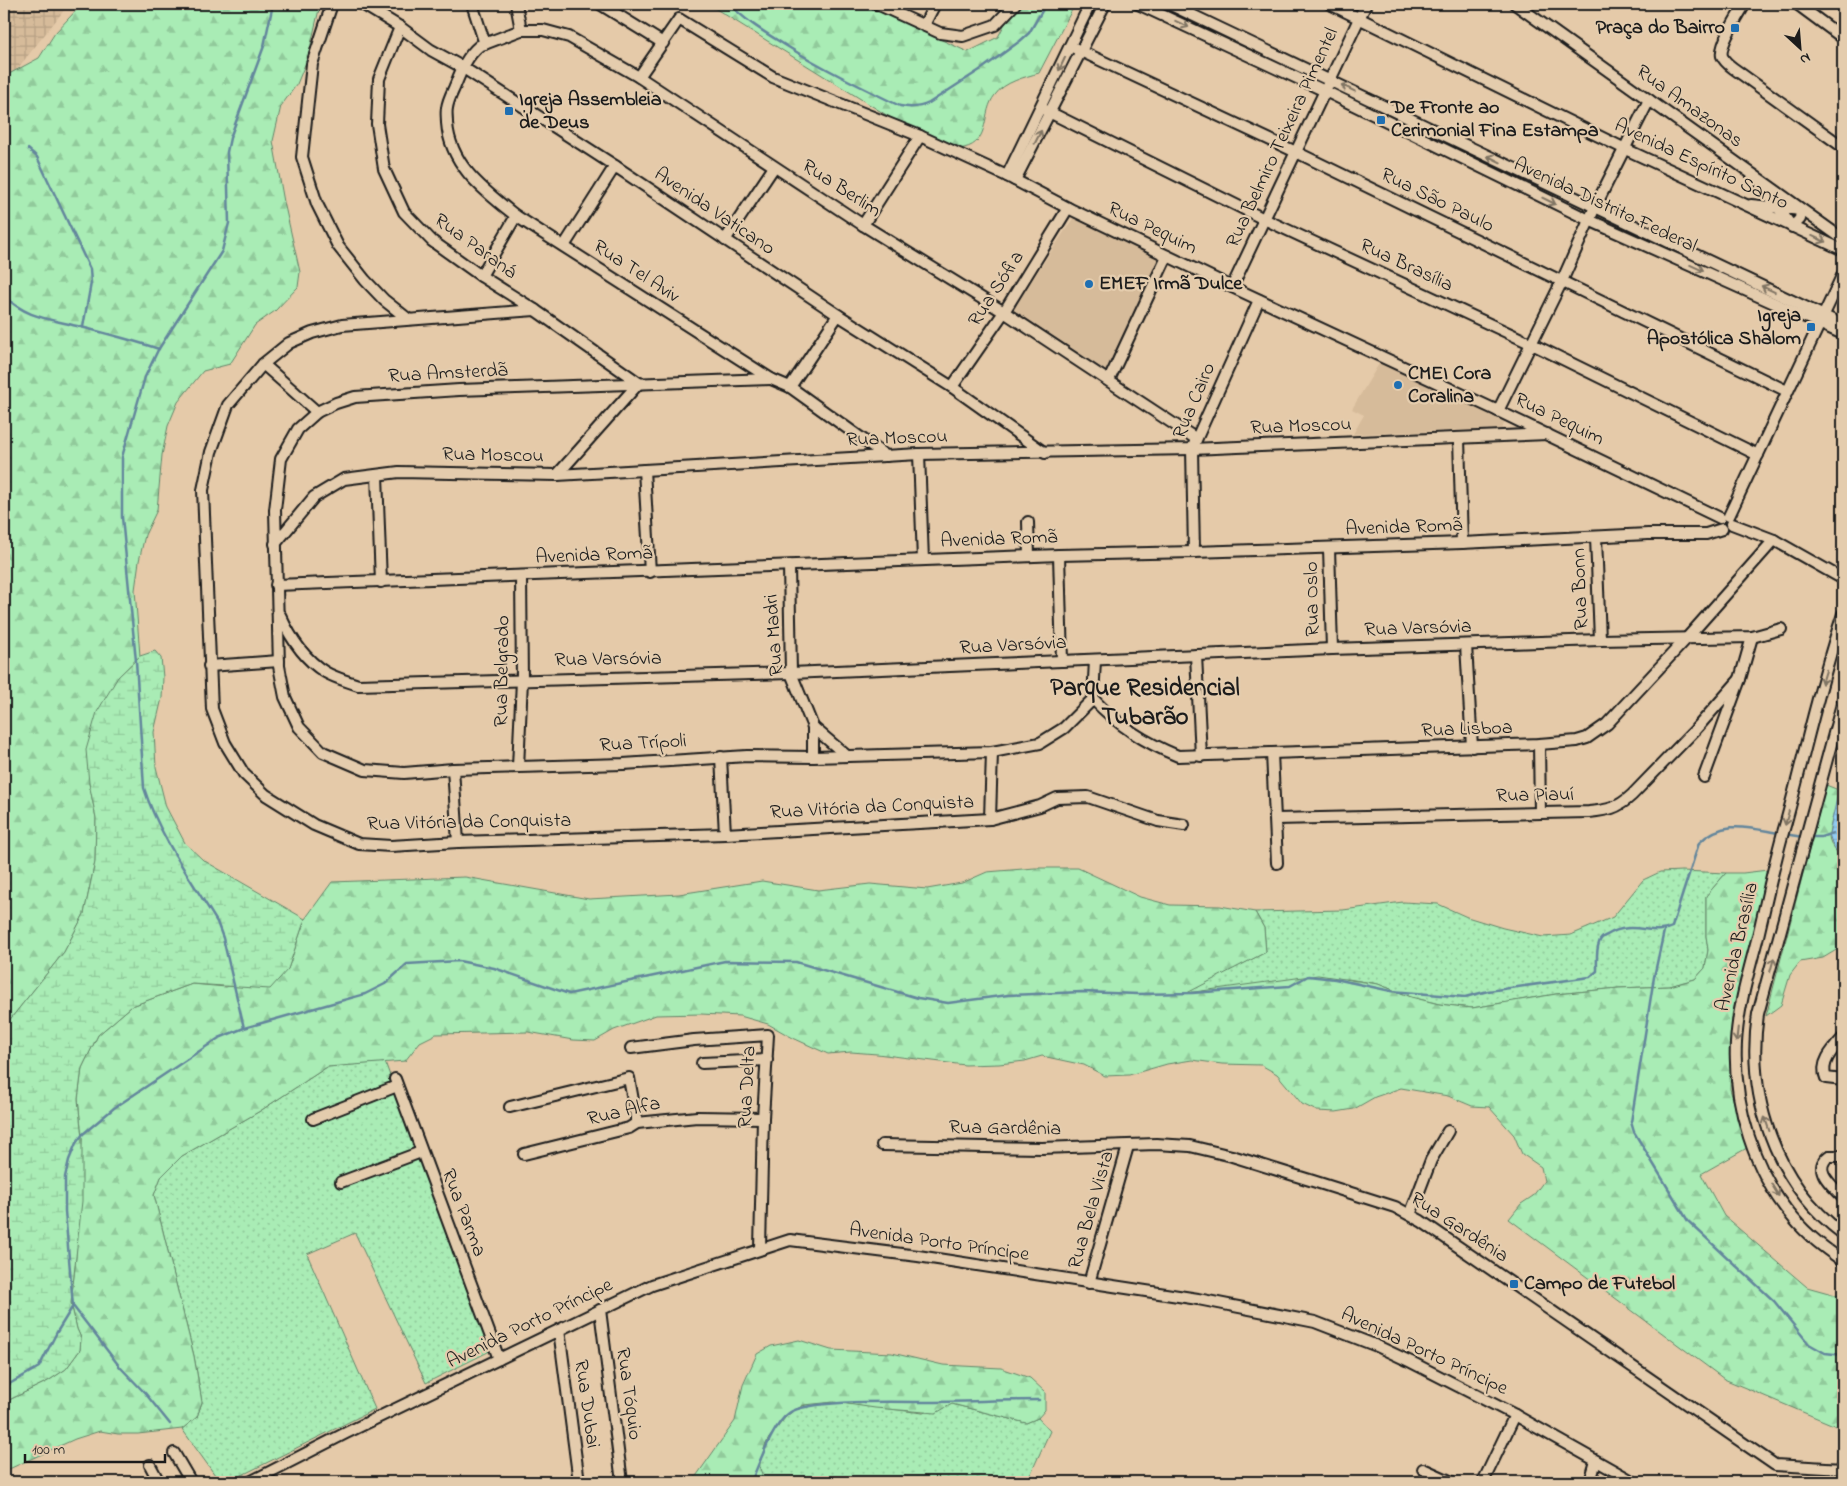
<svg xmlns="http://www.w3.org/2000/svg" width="1847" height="1486" viewBox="0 0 1847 1486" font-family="'Indie Flower',sans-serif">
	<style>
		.built { fill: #d6bb9a }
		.industrial { fill: url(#industrial-grid) }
		.grass { fill: url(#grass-dots); stroke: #628468 }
		.forest { fill: url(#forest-firs); stroke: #628468 }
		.wetland { fill: url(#wetland-marsh); stroke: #628468 }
		.water { fill: url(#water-rules); stroke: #63869c }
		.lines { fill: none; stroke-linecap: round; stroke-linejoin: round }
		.stream { stroke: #63869c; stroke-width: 2.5 }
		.minor-casing { stroke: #1c1c1c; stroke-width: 14 }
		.minor { stroke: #e4ccad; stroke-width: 10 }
		.oneway { stroke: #807464 }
		.poi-dot { fill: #1f6fb2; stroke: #e4ccad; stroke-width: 2 }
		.labels { text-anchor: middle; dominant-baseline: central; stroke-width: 4.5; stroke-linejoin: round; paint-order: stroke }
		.poi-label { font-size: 20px; font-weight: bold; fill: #1c1c1c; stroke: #e4ccad; text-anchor: start }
		.street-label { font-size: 20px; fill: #1c1c1c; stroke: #e4ccad }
		.district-label { font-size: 25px; font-weight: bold; fill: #1c1c1c; stroke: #e4ccad }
	</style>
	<defs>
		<pattern id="industrial-grid" width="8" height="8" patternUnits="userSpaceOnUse" patternTransform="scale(1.25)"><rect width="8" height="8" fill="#d6bb9a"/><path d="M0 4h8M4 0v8" fill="none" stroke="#b7a084"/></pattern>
		<pattern id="grass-dots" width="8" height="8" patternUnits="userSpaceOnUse" patternTransform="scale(1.25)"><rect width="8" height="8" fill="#a9ecb5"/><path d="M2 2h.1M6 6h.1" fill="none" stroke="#91ca9b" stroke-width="1.8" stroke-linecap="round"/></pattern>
		<pattern id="forest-firs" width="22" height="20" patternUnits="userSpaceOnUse" patternTransform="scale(1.25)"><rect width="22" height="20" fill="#a9ecb5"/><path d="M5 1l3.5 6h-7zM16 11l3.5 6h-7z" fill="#91ca9b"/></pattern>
		<pattern id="wetland-marsh" width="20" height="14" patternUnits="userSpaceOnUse" patternTransform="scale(1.25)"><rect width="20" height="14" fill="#a9ecb5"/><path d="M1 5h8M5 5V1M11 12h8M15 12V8" fill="none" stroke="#91ca9b"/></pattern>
		<pattern id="water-rules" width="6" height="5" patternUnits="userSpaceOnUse" patternTransform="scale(1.25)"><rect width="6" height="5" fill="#92ccf2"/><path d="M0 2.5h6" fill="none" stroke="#7dafcf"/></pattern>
	</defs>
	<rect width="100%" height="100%" fill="#e5caa9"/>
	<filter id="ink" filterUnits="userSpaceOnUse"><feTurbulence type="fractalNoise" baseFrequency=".02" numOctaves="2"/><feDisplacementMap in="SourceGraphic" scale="10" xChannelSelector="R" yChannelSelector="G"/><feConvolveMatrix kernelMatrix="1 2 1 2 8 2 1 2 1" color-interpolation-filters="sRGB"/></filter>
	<g filter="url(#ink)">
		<g class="built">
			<path d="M1074,217l86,42 -52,113 -95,-63z"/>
			<path d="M1380,362l125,59 -3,8 -149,5 11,-19 -12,-6z"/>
		</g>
		<path class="industrial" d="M4,4h65l-59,74 -6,1z"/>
		<g class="grass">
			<path d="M1682,871l44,2 -20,23v40l2,14 -3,18 -10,11 -25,7 -51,2 -63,6 -84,14 -33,-4 -28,-7 -33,-13 -30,-5 -163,14 81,-41 -2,-24 -9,-16 88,-2 60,-8 35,2 29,13 36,11 40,9 28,-2 42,-18 30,-37 17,-8z"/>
			<path d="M385,1062l105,289 -64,32 -71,-150 -48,21 68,155 -147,73h-8l-38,-53 15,-12 5,-15 -8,-46 -40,-161 7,-18 21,-21 78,-45 67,-44z"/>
			<path d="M834,1402l89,11 29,-9 74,19 12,-5 12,13 -23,51h-267c1,-7 -1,-12 0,-19 4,-23 21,-48 43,-57 8,-4 21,-3 31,-4z"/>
		</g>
		<g class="forest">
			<path d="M82,4h238v1l-12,52 -11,27 -16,22 -8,35 11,61 16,70 -2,15 -23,24 -20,14 -25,39 -27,7 -25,31 -10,24 -6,29 -5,55 -12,25 -6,26 -4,29 5,66 -22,21 -29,106 7,35 -1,44 -11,52 -20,38 -60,75v-952l5,-1 30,-16 16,-25z"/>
			<path d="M708,4h155l105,48 30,-15 17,-33h60l-36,69c-14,4 -35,9 -44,22 -14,17 -4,47 -31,53 -7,2 -16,1 -23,1z"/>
			<path d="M1826,785l15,6c-3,6 -12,37 -12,44 0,8 6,15 11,21h3v90l-20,12 -23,4 -10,13 -9,30 -15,11z"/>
			<path d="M1035,868h43l62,29 30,8 50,1 35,6 9,16 2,24 -79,41 131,-18 60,9 33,13 28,7 33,4 84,-14 63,-6 51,-2 25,-7 10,-11 3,-18 -2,-14v-40l20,-23h17l25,-3 -36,145 -2,74 17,59 -46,26 23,42 83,71 36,10v132l-119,-50 -215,-160 12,-15 12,-8 11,-15 -3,-14 -19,-13 -8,-19 -25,-28 -17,-1 -24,-10 -47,-8 -26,9 -21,12 -18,3 -19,-1 -15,-7 -25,-30 -16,-9 -39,-1 -30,-4 -25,4 -38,11 -24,1 -21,-11 -42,-9 -17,5 -26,3 -34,1 -88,-11 -26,-2 -23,2 -35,-16 -25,-14 -28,-8 -39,-2 -45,1 -42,15 -19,11 -22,-1 -45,-8 -92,2 -16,8 -15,19 -78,6 -67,44 -78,45 -21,21 -7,18 40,161 8,46 -5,15 -15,12 -44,5h-20l-18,-3 -25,8 -66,30 -5,6v-70l7,-6 37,-18 18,-12 14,-19 1,-12 -4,-9 -6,-26 5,-46 6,-118 -4,-40 4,-31 16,-33 34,-29 60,-22 34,3 62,-18 17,-50 27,-37 133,-5 124,22 90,-5 83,-13 56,9 52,-6 57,5 35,-6 25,-11z"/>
			<path d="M799,1340l32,10 61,3 51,12 58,3 29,10 15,14v18l-7,8 -12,5 -74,-19 -16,9 -61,-5 -41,-6 -30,3 -15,8 -20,25 -4,8 -6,20 3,8 -2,8h-68l43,-61 8,-36 14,-31 14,-8z"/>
		</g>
		<path class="wetland" d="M155,651l6,7 2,19 -1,21 -8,34 2,35 10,40 19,36 18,17 102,59 -17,50 -18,20 -78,-5 -60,22 -34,29 -16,33 -4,31 4,39v63l-11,102 6,26 4,9 -1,12 -14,19 -18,12 -37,18 -7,6v-378l60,-75 20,-38 11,-52 1,-44 -7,-35 -3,-33 11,-38 21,-35 22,-21z"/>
		<path class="water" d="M1843,787v69h-3l-7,-10 -4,-12 8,-36z"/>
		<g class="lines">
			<g class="stream">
				<path d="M730,4c15,17 36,29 55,41 37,23 76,42 115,61 10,2 19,2 29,-3l54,-35 37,-27 9,-8 17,-29"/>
				<path d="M28,149l9,8 53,112 1,14 -8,44"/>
				<path d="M4,296c25,23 43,22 73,30 28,7 55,14 82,23"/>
				<path d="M1784,834l19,3"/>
				<path d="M1809,837h12l12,-4"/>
				<path d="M1664,931l-10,46 -21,133 -2,12 3,10 54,89 86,80 35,43 16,9 18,2"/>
				<path d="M244,1028l-21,-90 -6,-16c-26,-43 -58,-86 -73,-134l-8,-127 -14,-144v-60l23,-80 13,-27 64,-99 7,-28 -2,-71 3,-14 34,-92 9,-42"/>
				<path d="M73,1306l47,61 25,26 25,31"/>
				<path d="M4,1387l35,-20 18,-35 16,-26 -8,-95v-34l4,-17 7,-17 7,-9 31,-26 105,-70 25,-10 121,-34 20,-10 22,-20 52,-3 35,7 75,26 156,-33 71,1 122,36 30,5 60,-8 74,-3 56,2 54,-1 98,-7 18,-10 27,3 56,12 74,6 23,-6 102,-14 7,-6c0,-8 -1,-21 2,-28 1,-4 5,-7 8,-8 25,-16 46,2 65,-8l27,-84c24,-24 50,-15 80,-10"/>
				<path d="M751,1482c8,-18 22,-58 38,-69 19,-14 109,-11 136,-11 38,0 76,-2 114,-2"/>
			</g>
			<defs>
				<g id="minor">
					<path d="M332,4l-20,60 -10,93 15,47 21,42 27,34 19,20 24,19"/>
					<path d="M362,4l38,23 31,23 31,17 153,99 223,149 114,72 93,66"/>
					<path d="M472,4l13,40"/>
					<path d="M516,4l5,26"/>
					<path d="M600,4l63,39"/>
					<path d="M877,4l63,29 23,3 32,-11 20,-21"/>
					<path d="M1138,4l187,87 264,129 254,114"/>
					<path d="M1169,4l674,321"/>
					<path d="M1330,4l293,144 220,102"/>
					<path d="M1515,4l328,235"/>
					<path d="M1745,4c-6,10 -26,41 -23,52 2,5 7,9 11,12l110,79"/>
					<path d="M1797,4l46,34"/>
					<path d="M924,25l11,-21"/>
					<path d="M400,27l-21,52 -2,45 7,45 20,43 28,29 49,35 54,34 104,73 -82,92"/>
					<path d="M1070,46l226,106 491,239"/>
					<path d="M639,77l40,-58 94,58 147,59 87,40 61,32 164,79 266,124 222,107"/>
					<path d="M1041,108l223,111 268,125 226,111"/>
					<path d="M1007,176l83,-172"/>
					<path d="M1015,180l90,-176"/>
					<path d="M1751,205l50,5 -1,9 -8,8 -31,-43"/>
					<path d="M863,225l57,-89"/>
					<path d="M725,240l49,-73"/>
					<path d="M564,246l51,-80"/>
					<path d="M481,276l35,-60"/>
					<path d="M1232,287l134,-283"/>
					<path d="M535,310l-193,15 -30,8 -23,10 -26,21 -35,41 -17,47 -8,38 9,219 13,34 19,31 22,21 48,30 45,19 32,2 67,-4 267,-8 265,-15 50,-13 17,-8 31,-1 70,24 26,4"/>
					<path d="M263,364l54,48"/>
					<path d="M771,379l-312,11 -104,7 -19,6 -19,9 -19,17 -17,30 -6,51 4,156 6,31 14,30 24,25 42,18 39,3 49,-4 170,-5 124,-8 66,1 179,-5 48,-9 24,-15 29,-29 2,-39"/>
					<path d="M1109,380l58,-124"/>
					<path d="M790,387l48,-72"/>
					<path d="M952,387l52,-75 64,-104"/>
					<path d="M1498,411l64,-130 33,-74 54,-107"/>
					<path d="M1459,438l3,105"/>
					<path d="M919,454l4,106"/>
					<path d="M886,456l-96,-69 -19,-8 -255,-163c-31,-25 -66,-50 -69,-93 0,-5 -1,-11 0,-15 1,-8 5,-15 8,-22 6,-15 11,-29 24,-40l42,-16h22l26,7 70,40 224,148 141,87 191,126"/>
					<path d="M644,470l6,102"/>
					<path d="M377,475l4,107"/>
					<path d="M1729,516l114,-242"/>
					<path d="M1028,522l1,34"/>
					<path d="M1732,524l42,16 69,39"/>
					<path d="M1596,537l4,103"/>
					<path d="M275,544l39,-47 30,-18 55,-7 158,3 362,-21 273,-5 355,-15"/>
					<path d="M1329,548l3,101"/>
					<path d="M1194,552l-2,-103 67,-149"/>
					<path d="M1059,555l3,106"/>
					<path d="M789,566l2,107 22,54v30"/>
					<path d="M276,585l783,-30 135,-3 268,-9 186,-9h58l16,-5"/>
					<path d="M1843,614c-23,68 -38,138 -57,208 -11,37 -19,76 -28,114 -9,35 -20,71 -22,107 -3,61 18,130 58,176 14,17 32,30 49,42"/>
					<path d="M280,615c10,22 25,45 45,57 10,6 22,9 33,13l433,-12 541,-24 268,-9 152,-3 29,-8"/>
					<path d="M1466,645l6,102"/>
					<path d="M1196,655l5,101"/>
					<path d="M209,666l70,-5"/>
					<path d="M1093,699c26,27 51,43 85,57l361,-12 38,-3 10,-3 20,-14 80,-86 87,-98"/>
					<path d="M1843,700l-85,314c-12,82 17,169 85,220"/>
					<path d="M813,727l34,29"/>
					<path d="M1539,744l1,69"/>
					<path d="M1272,753l5,110"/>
					<path d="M721,757l4,77"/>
					<path d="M518,767l4,-87 -1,-104"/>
					<path d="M453,769l5,73"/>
					<path d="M1704,777l36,-98 12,-42"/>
					<path d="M990,819l2,-67"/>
					<path d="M1276,819l313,-7c19,-2 28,-3 43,-17l63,-65 45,-51"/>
					<path d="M1843,1038c-9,10 -24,25 -17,40l17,2"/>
					<path d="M631,1048l63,-8 74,-5 -5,83 -3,130"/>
					<path d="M702,1063l65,-3"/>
					<path d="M395,1079l104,280"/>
					<path d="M510,1107l119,-29 8,45"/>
					<path d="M313,1119l84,-33"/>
					<path d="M882,1145l160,3 114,-4 34,2 42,10 81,25 82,26 26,14 354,244 68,4"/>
					<path d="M524,1154l105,-26 8,-5 60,-6 66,1"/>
					<path d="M1843,1156h-14c-18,14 4,30 14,41"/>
					<path d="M341,1182l80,-30"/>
					<path d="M1410,1215l21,-55 17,-29"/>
					<path d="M1089,1283l39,-137"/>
					<path d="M600,1310l22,172"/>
					<path d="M559,1330l20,152"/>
					<path d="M174,1453l17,29"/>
					<path d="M150,1465l9,17"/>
					<path d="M1423,1469l29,13"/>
					<path d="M250,1482l96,-49 306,-148 138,-45 128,16 280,43 117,23 62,24 34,16 104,53 119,67"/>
					<path d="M1483,1482l32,-67"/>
					<path d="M1590,1482l6,-21"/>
				</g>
			</defs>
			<use href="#minor" class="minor-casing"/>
			<use href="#minor" class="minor"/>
		</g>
		<defs><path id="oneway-shaft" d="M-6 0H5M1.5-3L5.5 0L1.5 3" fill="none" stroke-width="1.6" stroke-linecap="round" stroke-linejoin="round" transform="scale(1.25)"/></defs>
		<g class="oneway">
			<use href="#oneway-shaft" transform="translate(1182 24) rotate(25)"/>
			<use href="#oneway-shaft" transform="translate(1062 64) rotate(115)"/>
			<use href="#oneway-shaft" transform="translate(1348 88) rotate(-154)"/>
			<use href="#oneway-shaft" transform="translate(1038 137) rotate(-63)"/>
			<use href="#oneway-shaft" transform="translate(1494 159) rotate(-154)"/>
			<use href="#oneway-shaft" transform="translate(1549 201) rotate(26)"/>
			<use href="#oneway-shaft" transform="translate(1819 239) rotate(24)"/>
			<use href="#oneway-shaft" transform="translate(1697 268) rotate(24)"/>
			<use href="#oneway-shaft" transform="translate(1768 289) rotate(-155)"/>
			<use href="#oneway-shaft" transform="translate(1824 677) rotate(107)"/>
			<use href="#oneway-shaft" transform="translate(1787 818) rotate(105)"/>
			<use href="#oneway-shaft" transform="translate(1772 965) rotate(-75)"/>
			<use href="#oneway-shaft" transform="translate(1737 1035) rotate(96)"/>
			<use href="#oneway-shaft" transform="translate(1767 1124) rotate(-109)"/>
			<use href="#oneway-shaft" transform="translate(1775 1190) rotate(59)"/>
		</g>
	</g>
	<g class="poi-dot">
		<rect x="1730" y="23" width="10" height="10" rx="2.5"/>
		<rect x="504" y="106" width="10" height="10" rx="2.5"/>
		<rect x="1376" y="115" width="10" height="10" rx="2.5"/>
		<circle cx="1089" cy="284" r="5"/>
		<rect x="1806" y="322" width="10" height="10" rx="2.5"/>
		<circle cx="1398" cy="385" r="5"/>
		<rect x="1509" y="1279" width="10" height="10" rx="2.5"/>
	</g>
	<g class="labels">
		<g class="poi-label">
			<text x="1725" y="28" text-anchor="end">Praça do Bairro</text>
			<text x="519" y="100">Igreja Assembleia<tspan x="519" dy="23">de Deus</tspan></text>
			<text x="1391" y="108">De Fronte ao<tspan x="1391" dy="23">Cerimonial Fina Estampa</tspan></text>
			<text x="1099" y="284">EMEF Irmã Dulce</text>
			<text x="1801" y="316" text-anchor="end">Igreja<tspan x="1801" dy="23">Apostólica Shalom</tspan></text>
			<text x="1408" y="374">CMEI Cora<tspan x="1408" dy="23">Coralina</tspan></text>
			<text x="1524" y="1284">Campo de Futebol</text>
		</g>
		<g class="street-label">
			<text transform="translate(1689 107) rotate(36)">Rua Amazonas</text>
			<text transform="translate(1283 138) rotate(-65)">Rua Belmiro Teixeira Pimentel</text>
			<text transform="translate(1701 165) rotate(25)">Avenida Espírito Santo</text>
			<text transform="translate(841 189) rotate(33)">Rua Berlim</text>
			<text transform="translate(1437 201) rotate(26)">Rua São Paulo</text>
			<text transform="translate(1605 206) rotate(25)">Avenida Distrito Federal</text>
			<text transform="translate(714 212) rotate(34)">Avenida Vaticano</text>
			<text transform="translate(1152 229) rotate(26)">Rua Pequim</text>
			<text transform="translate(475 247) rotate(36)">Rua Paraná</text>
			<text transform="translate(1406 266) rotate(25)">Rua Brasília</text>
			<text transform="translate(636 272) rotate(33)">Rua Tel Aviv</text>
			<text transform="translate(997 289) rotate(-57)">Rua Sófia</text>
			<text transform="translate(448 374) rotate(-3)">Rua Amsterdã</text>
			<text transform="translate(1195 401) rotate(-67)">Rua Cairo</text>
			<text transform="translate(1559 420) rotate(26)">Rua Pequim</text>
			<text transform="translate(1301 427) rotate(-2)">Rua Moscou</text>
			<text transform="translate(897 439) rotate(-2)">Rua Moscou</text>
			<text transform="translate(493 456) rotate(1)">Rua Moscou</text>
			<text transform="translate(1404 528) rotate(-2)">Avenida Romã</text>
			<text transform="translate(999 540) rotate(-2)">Avenida Romã</text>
			<text transform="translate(594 556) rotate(-2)">Avenida Romã</text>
			<text transform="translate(1581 589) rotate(-92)">Rua Bonn</text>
			<text transform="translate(1313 599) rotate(-91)">Rua Oslo</text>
			<text transform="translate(1418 629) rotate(-2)">Rua Varsóvia</text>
			<text transform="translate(775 635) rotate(-94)">Rua Madri</text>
			<text transform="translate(1013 646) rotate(-3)">Rua Varsóvia</text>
			<text transform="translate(608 660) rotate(-1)">Rua Varsóvia</text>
			<text transform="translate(503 671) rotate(-89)">Rua Belgrado</text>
			<text transform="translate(1467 730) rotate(-2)">Rua Lisboa</text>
			<text transform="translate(643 744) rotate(-3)">Rua Trípoli</text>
			<text transform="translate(1535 796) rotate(-1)">Rua Piauí</text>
			<text transform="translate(872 808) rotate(-3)">Rua Vitória da Conquista</text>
			<text transform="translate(469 823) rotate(-1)">Rua Vitória da Conquista</text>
			<text transform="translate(1738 947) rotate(-77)">Avenida Brasília</text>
			<text transform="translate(748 1087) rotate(-87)">Rua Delta</text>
			<text transform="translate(624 1112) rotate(-13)">Rua Alfa</text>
			<text transform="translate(1005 1129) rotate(1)">Rua Gardênia</text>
			<text transform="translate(1092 1210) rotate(-74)">Rua Bela Vista</text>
			<text transform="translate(463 1213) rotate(69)">Rua Parma</text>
			<text transform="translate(1459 1228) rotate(33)">Rua Gardênia</text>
			<text transform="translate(939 1243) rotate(8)">Avenida Porto Príncipe</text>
			<text transform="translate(530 1324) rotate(-26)">Avenida Porto Príncipe</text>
			<text transform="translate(1424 1352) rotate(25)">Avenida Porto Príncipe</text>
			<text transform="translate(628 1394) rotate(82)">Rua Tóquio</text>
			<text transform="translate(586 1404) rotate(82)">Rua Dubai</text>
		</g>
		<g class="district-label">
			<text x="1145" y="689">Parque Residencial<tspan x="1145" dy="29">Tubarão</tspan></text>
		</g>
	</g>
	<rect width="1847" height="1486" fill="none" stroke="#e4ccad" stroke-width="20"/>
	<rect x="10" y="10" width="1827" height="1466" fill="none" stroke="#1c1c1c" stroke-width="2" filter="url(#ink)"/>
	<g transform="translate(1800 48) rotate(154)" stroke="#e4ccad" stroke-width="4" paint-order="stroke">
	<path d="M0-4L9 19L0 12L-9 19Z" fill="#1c1c1c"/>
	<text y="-8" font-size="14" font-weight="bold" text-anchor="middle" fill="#1c1c1c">N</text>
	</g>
	<path d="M25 1454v8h140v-8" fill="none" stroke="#1c1c1c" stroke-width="2.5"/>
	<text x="32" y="1454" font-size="15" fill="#1c1c1c" stroke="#e4ccad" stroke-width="4" paint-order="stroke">100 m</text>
</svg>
